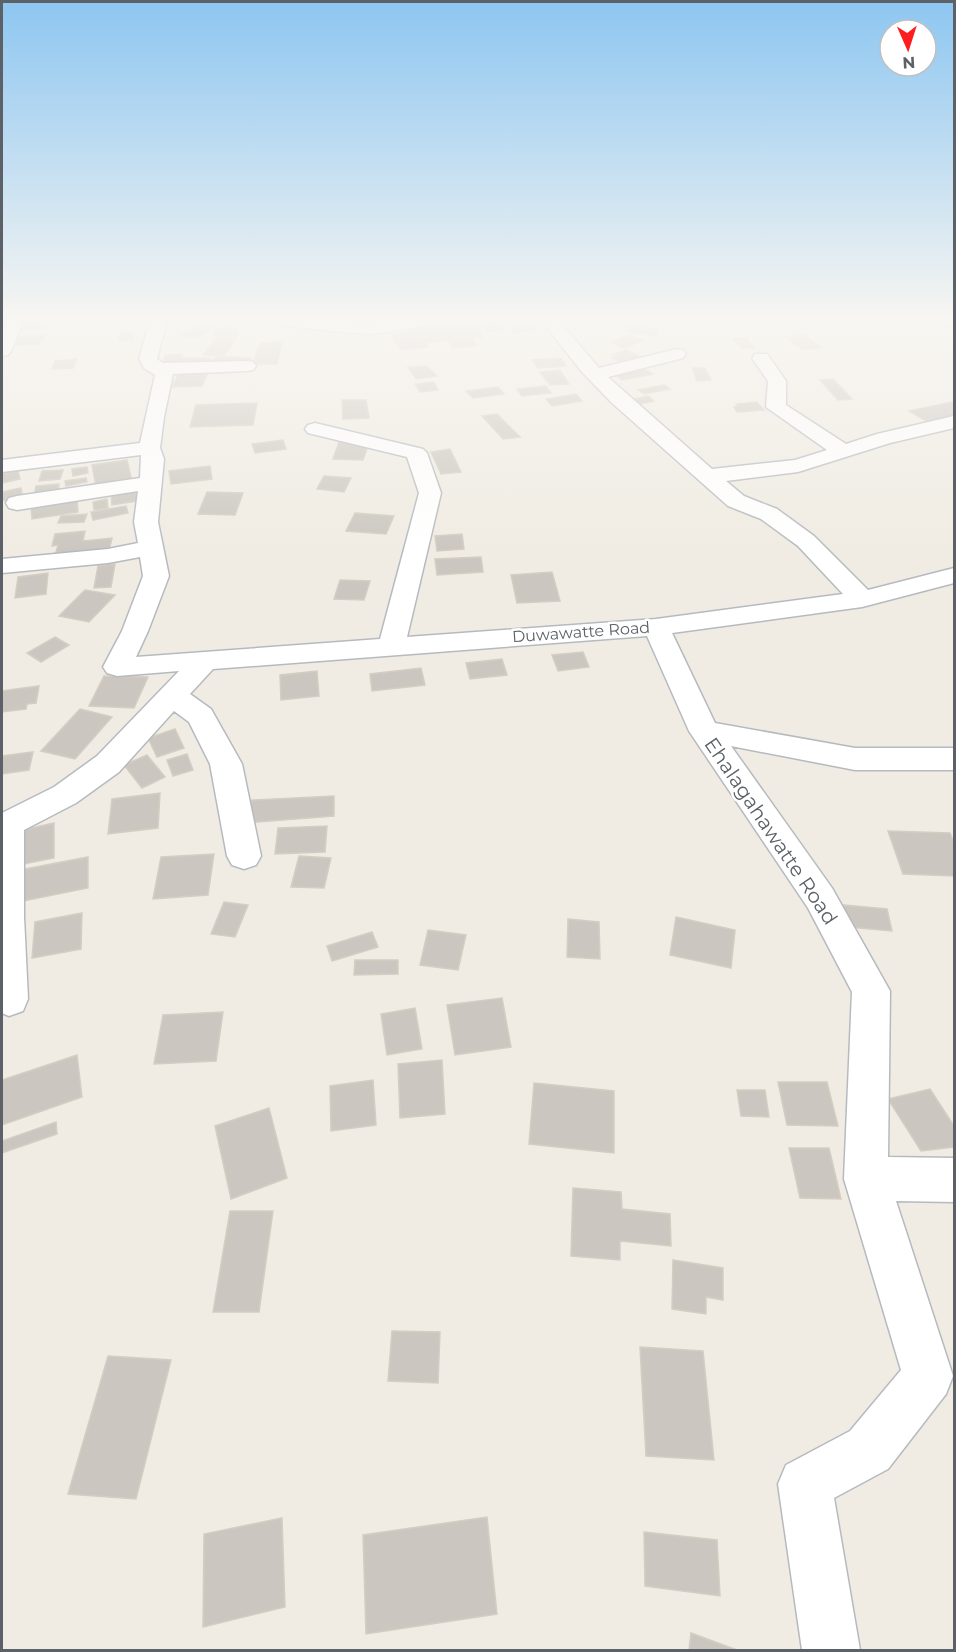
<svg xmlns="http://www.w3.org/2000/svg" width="956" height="1652" viewBox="0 0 956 1652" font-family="Montserrat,sans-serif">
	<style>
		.building { fill: #cbc7c0; stroke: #d5cdc1; stroke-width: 1.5 }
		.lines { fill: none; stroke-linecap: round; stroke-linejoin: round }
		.minor-casing { stroke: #b6babf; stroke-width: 3 }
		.minor { fill: #fff; fill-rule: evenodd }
		.labels { text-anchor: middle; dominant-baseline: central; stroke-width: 5; stroke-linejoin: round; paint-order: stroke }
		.street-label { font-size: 16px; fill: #5b6166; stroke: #fff }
		.near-street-label { font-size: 20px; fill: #5b6166; stroke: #fff }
	</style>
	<rect width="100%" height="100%" fill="#f0ece3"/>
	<g class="building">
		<path d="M19,320h30l-3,8 -31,1z"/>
		<path d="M496,320l7,10 -14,2 -9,-11z"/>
		<path d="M474,323l8,14 -9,1 3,8 -23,2 -5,-8 -22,3 2,4 -26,3 -11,-13 16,-6z"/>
		<path d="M202,324l13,4 -20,10 -13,-3z"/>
		<path d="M533,325l4,5 -23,3 -3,-5z"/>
		<path d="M631,325l28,4 -3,7 -30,-5z"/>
		<path d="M237,327v9h-23l1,-8z"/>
		<path d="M134,332l-2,8h-14l2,-7z"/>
		<path d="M45,335l-7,9 -28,2 7,-9z"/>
		<path d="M629,335l14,6 -19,7 -14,-6z"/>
		<path d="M805,335l17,13 -19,2 -17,-13z"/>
		<path d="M218,336h19l-5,9 -20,-2z"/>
		<path d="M747,338l7,10h-13l-7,-9z"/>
		<path d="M282,342l-5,22h-24l7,-21z"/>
		<path d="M212,343l20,2 -9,11 -20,-1z"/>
		<path d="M626,350l22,10 -17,7 -19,-9 5,-1 -5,-2z"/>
		<path d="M183,354l-1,4h28l-2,6 -36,5 -8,-6 1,-8z"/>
		<path d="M220,356l31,2 -3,8 -40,-4z"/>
		<path d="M561,358l5,8 -28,2 -6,-8z"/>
		<path d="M77,359l-4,9 -21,1 3,-8z"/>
		<path d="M427,366l10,10 -21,3 -8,-12z"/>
		<path d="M642,367l11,7 -31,6 -10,-7z"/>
		<path d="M692,368h13l6,12 -14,1z"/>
		<path d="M560,370l9,14 -19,1 -10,-13z"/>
		<path d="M208,372l-6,14 -30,1 7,-14z"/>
		<path d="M833,379l19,20 -14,1 -18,-20z"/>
		<path d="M434,382l4,8 -18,2 -5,-8z"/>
		<path d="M664,385l6,4 -26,5 -6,-4z"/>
		<path d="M546,386l5,7 -29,3 -5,-7z"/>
		<path d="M498,387l6,7 -31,4 -7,-7z"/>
		<path d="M576,394l6,7 -30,5 -6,-7z"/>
		<path d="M648,396l6,5 -18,4 -6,-5z"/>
		<path d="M342,400h24l3,18 -26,1z"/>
		<path d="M757,402l7,8 -27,2 -3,-5 4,-1 -2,-2z"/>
		<path d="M952,402l2,1v14l-26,5 -19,-11z"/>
		<path d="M257,403l-4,22 -63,2 6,-22z"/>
		<path d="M497,414l23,23 -17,2 -21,-23z"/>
		<path d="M283,440l3,9 -31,4 -3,-9z"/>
		<path d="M339,442l30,1 -6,17 -30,-1z"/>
		<path d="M450,449l11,23 -20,2 -10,-22z"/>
		<path d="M127,460l5,21 -36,5 -4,-21z"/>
		<path d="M210,466l2,13 -41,5 -2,-13z"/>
		<path d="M87,467l1,6 -15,3 -1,-7z"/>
		<path d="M63,470l-3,9 -21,2 3,-10z"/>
		<path d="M18,471l2,8 -18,4v-9z"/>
		<path d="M324,476l27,2 -7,14 -27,-3z"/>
		<path d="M86,478l1,4 -21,4 -1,-5z"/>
		<path d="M59,484l-1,11 -24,2 2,-11z"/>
		<path d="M21,488l2,10 -21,3v-9z"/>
		<path d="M136,488l1,13 -25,4 -1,-14z"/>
		<path d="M207,492l36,1 -8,22 -37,-1z"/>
		<path d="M107,499l1,9 -14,2 -1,-8z"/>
		<path d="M77,500l1,12 -46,7 -1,-11z"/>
		<path d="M126,506l2,7 -35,7 -2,-8z"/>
		<path d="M355,513l39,3 -8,18 -40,-3z"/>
		<path d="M87,514l-3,8 -26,1 3,-7z"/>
		<path d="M85,531l-2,10 29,-3 -4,17 -54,4 4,-14 -6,1 3,-12z"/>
		<path d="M462,534l2,15 -27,2 -2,-15z"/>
		<path d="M481,557l2,15 -46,3 -2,-16z"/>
		<path d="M115,564l-4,23 -17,1 4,-22z"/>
		<path d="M552,572l8,29 -43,2 -6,-28z"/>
		<path d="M48,573l-2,21 -31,4 3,-21z"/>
		<path d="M340,580l30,1 -6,19 -30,-1z"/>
		<path d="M85,590l30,5 -26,27 -30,-6z"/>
		<path d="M55,637l14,8 -28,17 -14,-9z"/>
		<path d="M583,652l6,15 -31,4 -6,-16z"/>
		<path d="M502,659l5,16 -37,4 -4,-16z"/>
		<path d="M421,668l4,17 -53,6 -2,-17z"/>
		<path d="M317,671l2,25 -38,4 -1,-25z"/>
		<path d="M104,676l44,1 -14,31 -45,-2z"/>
		<path d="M39,686l-3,17 -9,1 -1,5 -24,3v-21z"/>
		<path d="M80,709l32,8 -37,42 -34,-8z"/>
		<path d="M175,729l9,19 -27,9 -9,-19z"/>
		<path d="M33,752l-4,18 -27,4v-18z"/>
		<path d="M187,754l6,16 -20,6 -6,-16z"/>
		<path d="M147,755l18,22 -23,11 -18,-23z"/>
		<path d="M160,793l-2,35 -50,6 4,-35z"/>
		<path d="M334,796v20l-88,7 6,-23z"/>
		<path d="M54,823v35l-46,9 1,-34z"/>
		<path d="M327,826l-2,26 -50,2 3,-26z"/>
		<path d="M888,831l62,2 4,10v33l-51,-2z"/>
		<path d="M214,854l-6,41 -55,4 8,-42z"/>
		<path d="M299,856l32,2 -7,30 -33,-1z"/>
		<path d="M88,857v31l-80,16 2,-32z"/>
		<path d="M224,902l24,3 -13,32 -24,-3z"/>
		<path d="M844,905l43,4 5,22 -44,-4z"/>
		<path d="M82,913l-1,36 -49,9 3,-36z"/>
		<path d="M676,917l59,13 -4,38 -61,-13z"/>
		<path d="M568,919l31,3 1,37 -33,-2z"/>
		<path d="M428,930l38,5 -8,35 -38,-5z"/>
		<path d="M372,932l6,15 -46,14 -5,-15z"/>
		<path d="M355,960h43v14l-44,1z"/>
		<path d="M502,998l9,49 -56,8 -8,-50z"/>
		<path d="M415,1008l7,41 -35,6 -6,-41z"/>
		<path d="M223,1012l-7,49 -62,3 9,-49z"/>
		<path d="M77,1055l5,42 -80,28v-45z"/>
		<path d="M442,1060l3,54 -45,4 -2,-54z"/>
		<path d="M373,1080l3,45 -45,6 -1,-45z"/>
		<path d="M778,1082h49l11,44 -51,-1z"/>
		<path d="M534,1083l80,8v62l-85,-9z"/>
		<path d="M930,1089l24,37v21l-33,4 -33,-52z"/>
		<path d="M737,1090h28l4,27 -28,-1z"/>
		<path d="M269,1108l18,70 -56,21 -16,-73z"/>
		<path d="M56,1122l1,12 -55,19v-12z"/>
		<path d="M789,1148h40l12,51 -41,-1z"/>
		<path d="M573,1188l48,4 1,17 48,5 1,32 -51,-5v19l-49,-4z"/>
		<path d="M230,1211h43l-14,101h-46z"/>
		<path d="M673,1260l50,8v32l-17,-3v17l-34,-5z"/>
		<path d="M392,1331l48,1 -2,51 -50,-2z"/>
		<path d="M640,1347l63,4 11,109 -68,-4z"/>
		<path d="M108,1356l63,4 -35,139 -68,-5z"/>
		<path d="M487,1517l10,97 -131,20 -3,-99z"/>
		<path d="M282,1518l3,89 -82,20 1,-93z"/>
		<path d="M644,1532l73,8 3,56 -75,-10z"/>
		<path d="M691,1633l46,17h-48z"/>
	</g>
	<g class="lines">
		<defs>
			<g id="minor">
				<path d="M7,320h17l-13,31 -3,4 -6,1v-23z"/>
				<path d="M150,320h17l-10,39 6,4 84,-2 6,1 3,4 -3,4 -6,1 -74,3 -9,43 -4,31 4,11 -6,63 11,54 -21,55 -12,26 244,-18 39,-146 -12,-36 -99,-24 -3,-4 3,-4 7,-2 108,26 4,4 14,40 -34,144 249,-18 187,-25 -45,-48 -37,-27 -33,-13 -116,-103 -30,-31 -41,-52h17l41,48 78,-19 6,1 3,4 -3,4 -75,19 104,92 83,-9 32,-10 -61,-43 2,-26 -16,-23 3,-4h12l19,27v24l60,39 31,-10 77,-18v12l-64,15 -92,29 -72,9 18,15 33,13 37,27 54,54 86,-22v15l-92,24 -190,26 43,90 140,25h99v22h-99l-124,-24 101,142 58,103 -2,166 66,1v44l-58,-1 57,175 -7,18 -58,75 -54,29 26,152h-58l-24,-166 8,-19 64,-34 51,-61 -57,-191 8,-187 -44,-84 -119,-177 -42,-95 -434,33 -23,25 21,15 31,55 19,92 -5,9 -12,4 -12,-4 -5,-9 -17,-92 -21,-42 -15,-11 -55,61 -43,31 -52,27v87l4,82 -5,12 -14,5 -7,-3v-200l52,-26 43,-31 82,-85 -62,5 -10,-3 -4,-6 19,-36 21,-55 -3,-19 -32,6 -106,10v-14l106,-10 30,-6 -4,-21 4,-31 -121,19 -8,-2 -3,-5 3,-5 8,-2 123,-18 1,-23 -139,17v-12l138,-17 15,-68 -11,-7 -5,-9z"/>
				<path d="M270,320h60l32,4 73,-4 -8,5 -44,8 -21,1 -84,-9z"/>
				<path d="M945,320h9v6l-6,-1z"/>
			</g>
		</defs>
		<use href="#minor" class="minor-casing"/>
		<use href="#minor" class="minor"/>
	</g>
	<linearGradient id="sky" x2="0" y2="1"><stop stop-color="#8dc6f1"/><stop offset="0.58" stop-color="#f8f6f2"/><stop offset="1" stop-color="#f8f6f2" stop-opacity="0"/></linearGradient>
	<rect width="956" height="552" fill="url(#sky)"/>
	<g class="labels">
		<g class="street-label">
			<text transform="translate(581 632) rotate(-4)">Duwawatte Road</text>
		</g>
		<g class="near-street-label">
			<text transform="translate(771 831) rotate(56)">Ehalagahawatte Road</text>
		</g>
	</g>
	<rect width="956" height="1652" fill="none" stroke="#5b6166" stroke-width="6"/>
	<g transform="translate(908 48) rotate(177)"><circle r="28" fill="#ffffff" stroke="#bdc0c2" stroke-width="1.5"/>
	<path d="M0-4.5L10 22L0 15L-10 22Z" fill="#fc1d20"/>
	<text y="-9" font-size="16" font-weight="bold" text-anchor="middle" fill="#5b6166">N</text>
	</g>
</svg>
